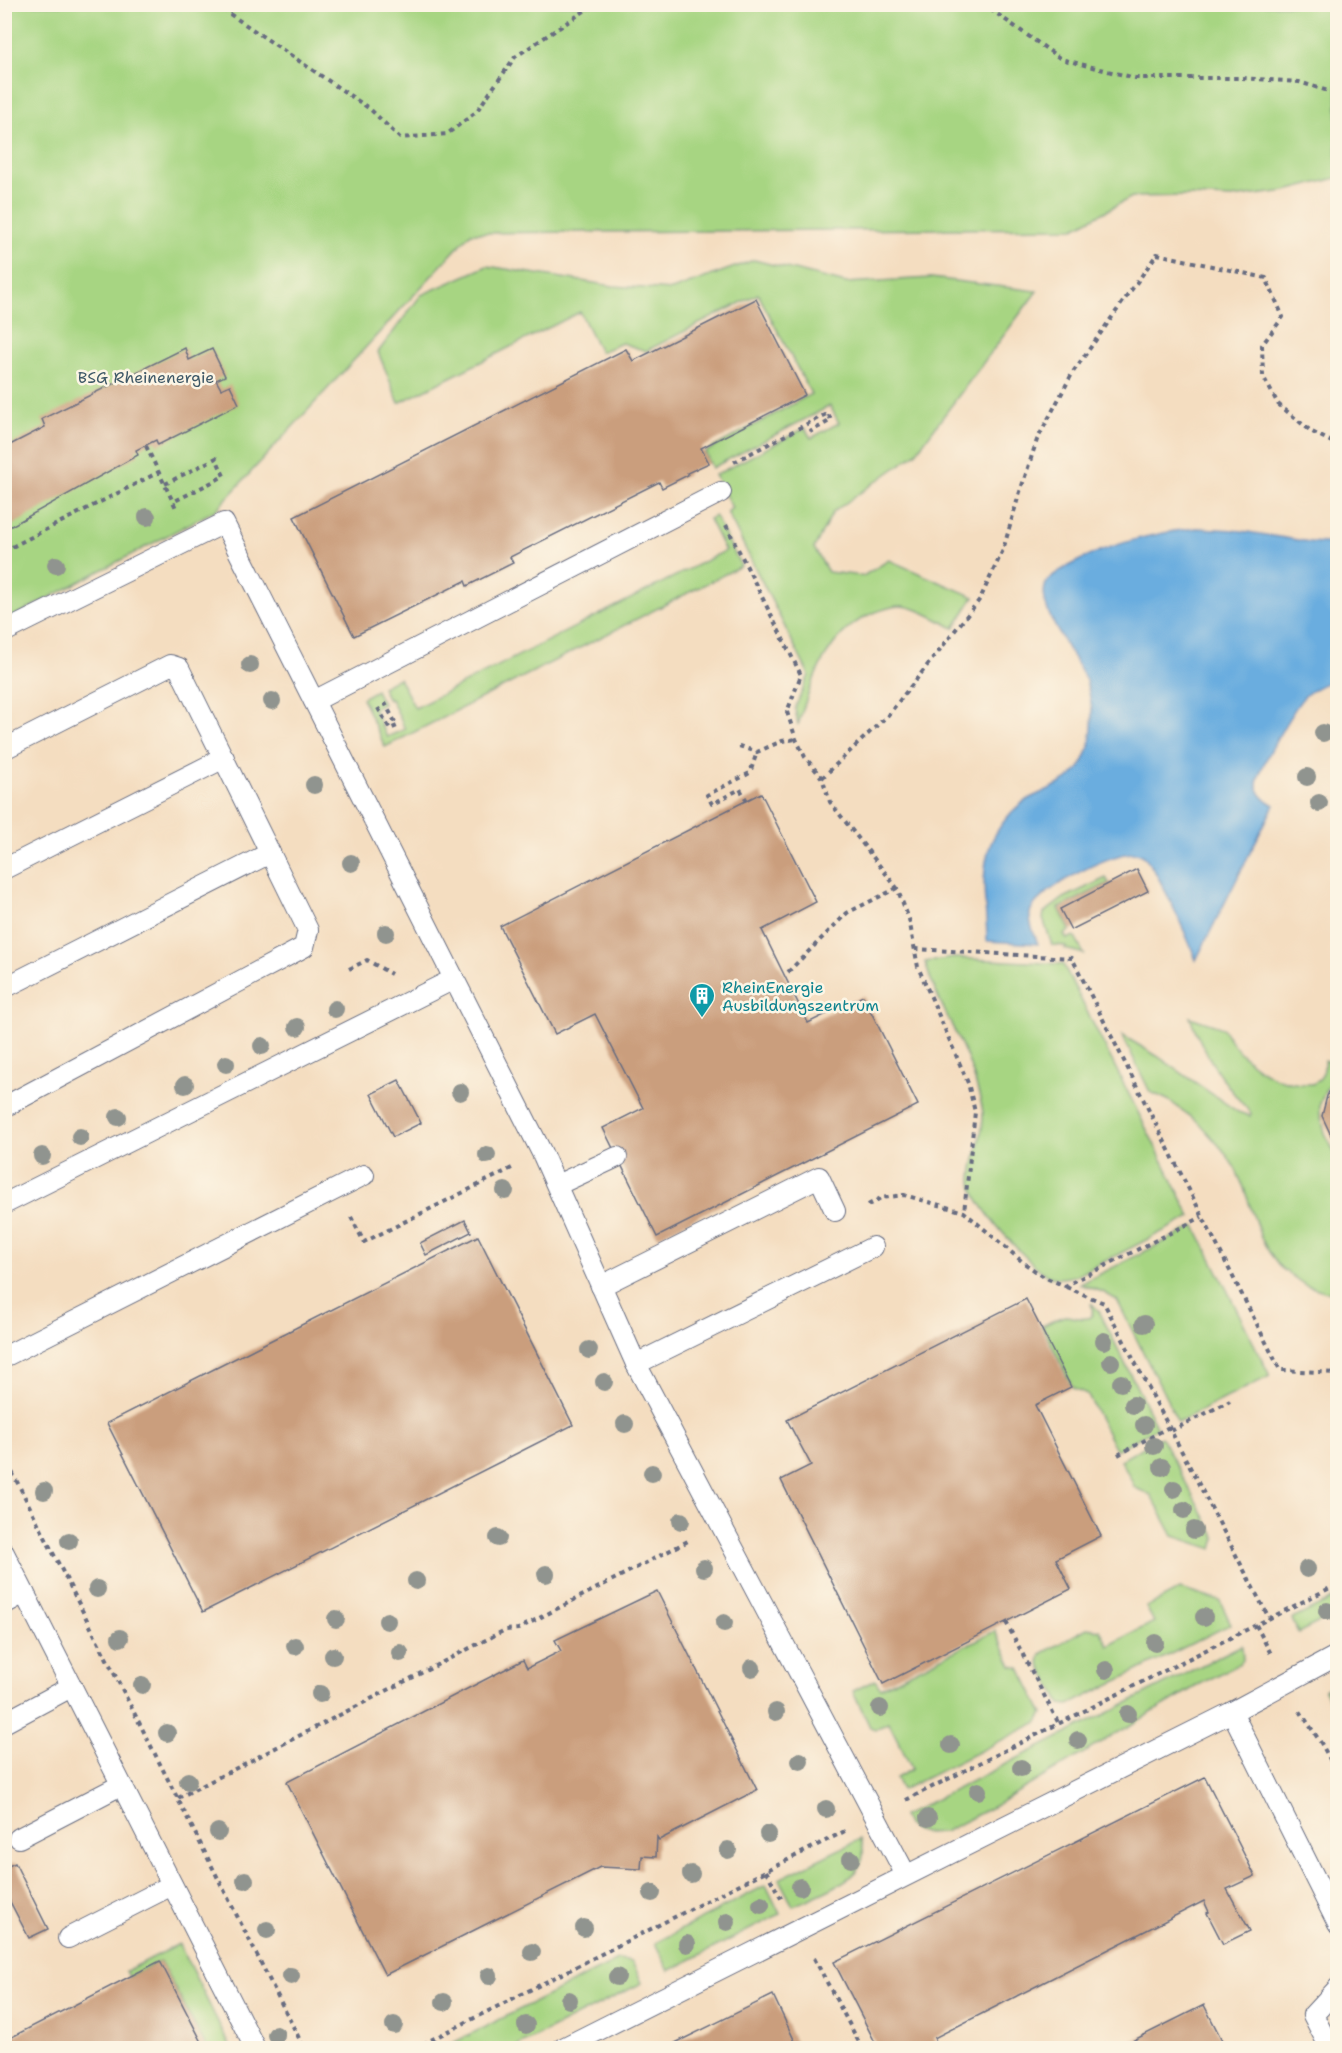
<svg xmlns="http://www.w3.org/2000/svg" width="1342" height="2053" viewBox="0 0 1342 2053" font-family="'Shantell Sans',sans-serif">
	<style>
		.green { fill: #a7d582; stroke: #618270; stroke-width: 1.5 }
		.water { fill: #6aaddf; stroke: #426e9e; stroke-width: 1.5 }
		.building { fill: #ca9e7d }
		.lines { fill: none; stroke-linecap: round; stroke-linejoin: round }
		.service-casing { stroke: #676c80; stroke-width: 22 }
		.path { stroke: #676c80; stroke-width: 4; stroke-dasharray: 4.5 4.5; stroke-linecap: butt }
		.service { stroke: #fff; stroke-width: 20 }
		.tree { fill: #90948f }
		.labels { text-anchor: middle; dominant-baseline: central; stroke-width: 5; stroke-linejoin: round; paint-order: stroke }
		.park-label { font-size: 16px; fill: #3e5867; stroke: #fcf5e5 }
		.culture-label { font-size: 16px; fill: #0d838f; stroke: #fcf5e5; text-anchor: start }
	</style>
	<rect width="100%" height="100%" fill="#fcf5e5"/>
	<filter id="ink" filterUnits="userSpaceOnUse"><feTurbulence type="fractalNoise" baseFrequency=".0167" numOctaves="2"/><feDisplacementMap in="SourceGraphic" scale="12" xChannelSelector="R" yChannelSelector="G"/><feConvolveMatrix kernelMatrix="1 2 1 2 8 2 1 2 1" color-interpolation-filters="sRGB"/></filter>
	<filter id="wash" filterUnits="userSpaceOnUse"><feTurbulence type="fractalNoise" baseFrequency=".008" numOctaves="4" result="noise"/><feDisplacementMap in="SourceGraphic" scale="24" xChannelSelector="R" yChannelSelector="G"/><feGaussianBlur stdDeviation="1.35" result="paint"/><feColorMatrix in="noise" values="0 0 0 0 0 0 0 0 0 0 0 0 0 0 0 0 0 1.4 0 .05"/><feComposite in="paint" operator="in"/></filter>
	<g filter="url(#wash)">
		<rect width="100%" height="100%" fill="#f4ddc0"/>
		<g class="green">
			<path d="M5,5h1332v173l-51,13 -54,7 -44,-2 -56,1 -58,31 -603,5 -255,277 -211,111z"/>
			<path d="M754,260l92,23 85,-5 106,13 -122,163 -82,58 -19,36 14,24 35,4 26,-16 85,37 -20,31c-14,-7 -40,-23 -55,-22 -8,0 -16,4 -23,6 -48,18 -64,68 -78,113l-3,-17 14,-33 -82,-163 5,-4 -17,-33 90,-47 6,10 28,-15 -9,-17 -118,62 -7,-16 106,-58 -53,-100 -112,57 -24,-8 -22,9 -20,-40 -181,91 -21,-51 43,-57 66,-29 126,20 59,4z"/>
			<path d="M715,516l26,50 -356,181 -23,-49 14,-8 7,14 -10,5 14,28 18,-8 -14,-30 -3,1 -6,-13 17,-9 16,30 310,-157 -16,-32z"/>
			<path d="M1106,878l3,5 -50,25 11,22 -6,5 3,4 7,-3 10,18 -19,-5 1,-3 -14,-1 -9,-26 1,-6 20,-15z"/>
			<path d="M954,958l109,6 128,253 -111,57c-9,3 -22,6 -31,2 -19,-10 -77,-72 -77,-94 -1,-22 12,-45 11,-67 0,-10 -5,-22 -7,-31 -11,-42 -39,-79 -51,-122z"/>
			<path d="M1190,1017l33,11c17,33 51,58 89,56 11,-5 13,-13 12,-24l13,4v16l-11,9 -6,15v10l5,19 12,25v137l-32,-10 -24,-17 -12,-16 -8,-14 -17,-50 -9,-20 -12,-18 -25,-28 -30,-22 -18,-8 -28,-57 35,21 81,56 12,4 1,-3c-26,-27 -48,-61 -61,-96z"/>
			<path d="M1195,1226l75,150 -92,46 -61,-122 -14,-8 -23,-8z"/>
			<path d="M1091,1303l8,8 58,117 -41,22 -29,-56 -14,-6 -31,-62c7,-3 16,-9 23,-10 8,0 34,11 26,-13z"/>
			<path d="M1161,1437l55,101 -3,11 -40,-13 -22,-41 -16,-7 -14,-28z"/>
			<path d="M1180,1589l40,12 11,23 -162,81 -8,-1 -22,-41 2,-9 46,-26 13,2 8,16 46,-24 -8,-15z"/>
			<path d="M1337,1597v16l-39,20 -6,-14z"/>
			<path d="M995,1631l17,35 8,2 23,46 -5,8 -136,68 -6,-12 16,-9 -23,-46 -14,6 -5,-2 -17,-36 22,-11 5,8z"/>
			<path d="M1242,1645l1,15 -4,4 -39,20 -206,122 -50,26 -20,1 -10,-3 -7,-5 -4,-9z"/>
			<path d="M1337,1683v21l-5,3 -8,-17z"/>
			<path d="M860,1839c18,38 -42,55 -67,67l-14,-27z"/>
			<path d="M766,1885l14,29 -111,57 -14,-28z"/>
			<path d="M179,1944l52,104h-24l-47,-87 -31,16 -3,-6z"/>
			<path d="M618,1960l14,2 10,21 -128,65h-71z"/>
		</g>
		<path class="water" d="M1197,528l38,2 75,12 27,2 1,134c-11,5 -24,9 -33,18 -10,9 -49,77 -48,89 2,10 8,15 17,20l-78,155c-7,-19 -40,-96 -54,-105 -18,-12 -109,37 -112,58 -2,10 5,22 8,31l-51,-3c0,-31 -8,-64 3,-95 6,-17 23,-39 40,-48 28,-14 52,-18 60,-55 4,-20 2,-43 -4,-62 -9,-25 -57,-79 -37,-102 6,-6 15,-10 23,-15 40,-21 80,-31 125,-36z"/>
		<g id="blocks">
			<g class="building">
				<path d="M756,299l49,96 -104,53 8,15 -22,10 1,2 -26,13 -3,-6 -149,75 3,6 -46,23 -2,-5 -111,55 -60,-119 332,-168 7,12z"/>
				<path d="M185,348l4,12 23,-11 13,27 -9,4 5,9 9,-4 9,19 -81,41 -2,-5 -20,10 2,5 -134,75v-82l41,-21 -3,-8z"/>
				<path d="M761,793l55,109 -54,28 46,93 55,-27 55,109 -261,132 -54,-109 40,-20 -48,-94 -40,20 -55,-108z"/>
				<path d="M1137,869l11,22 -77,39 -11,-21z"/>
				<path d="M399,1080l22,43 -28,14 -22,-43z"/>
				<path d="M1338,1082v68l-16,-34 5,-20 5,-10z"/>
				<path d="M465,1220l6,12 -45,23 -6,-12z"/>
				<path d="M478,1236l95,189 -370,187 -96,-189z"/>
				<path d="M1026,1299l45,88 -36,18 66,131 -45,23 15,30 -188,95 -102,-204 30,-15 -24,-45z"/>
				<path d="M657,1591l100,199 -98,50 -2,-3 -1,20 -14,-1 -1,13 -41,-2 -215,108 -98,-193 236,-122 4,8 34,-17 -6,-11z"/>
				<path d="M1205,1777l50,99 -28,13 23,42 -27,13 -16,-31 2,-1 -5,-11 -270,137 6,10h-62l-44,-86z"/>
				<path d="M15,1863l33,66 -19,9 -25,-48v-22z"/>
				<path d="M160,1961l45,87h-201v-7z"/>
				<path d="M773,1995l25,53h-133z"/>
				<path d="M1204,2005l22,43h-108z"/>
			</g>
		</g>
	</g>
	<g filter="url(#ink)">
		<use href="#blocks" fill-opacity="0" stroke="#676c80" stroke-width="1.5"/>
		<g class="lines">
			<defs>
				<g id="service">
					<path d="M4,632l220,-109 318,630 94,211 270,511"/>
					<path d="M314,701l407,-209"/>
					<path d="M4,749l166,-84 9,3 129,262 -4,17 -300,160"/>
					<path d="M4,869l220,-111"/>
					<path d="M4,988l266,-135"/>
					<path d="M557,1185l60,-28"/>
					<path d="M4,1204l450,-225"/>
					<path d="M601,1286l218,-109 16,34"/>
					<path d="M4,1357l360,-182"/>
					<path d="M636,1364l237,-117"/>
					<path d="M4,1553l251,495"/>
					<path d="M4,1604l20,-11"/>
					<path d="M1232,1712l106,212"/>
					<path d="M4,1723l67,-36"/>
					<path d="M19,1838l102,-53"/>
					<path d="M68,1938l104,-53"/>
					<path d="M563,2048l669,-336 106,-57"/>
					<path d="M1330,2048l-17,-33 25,-27"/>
				</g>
			</defs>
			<use href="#service" class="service-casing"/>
			<g class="path">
				<path d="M215,4l155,105 30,29 47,-4 29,-22 39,-55 80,-53"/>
				<path d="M983,4l78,55 74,19h107l57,4 39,12"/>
				<path d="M146,446l31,64"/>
				<path d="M734,462l94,-49 3,7 -21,12"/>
				<path d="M165,484l51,-26 8,18 -51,26"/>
				<path d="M726,525l75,150 -14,37 9,27 9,18 17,21 8,24 67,86 12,31 9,48 50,116 7,29 -11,100"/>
				<path d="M4,551l155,-79"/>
				<path d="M378,708l12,21 7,-3 -12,-23"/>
				<path d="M739,746l18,6 25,-11 14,-2"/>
				<path d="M822,778l66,-63 92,-116 23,-49 15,-52 19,-58 36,-68 84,-118 109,24 17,39 -21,28 1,31 15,28 34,28 26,13"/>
				<path d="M747,801l-7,-12 -28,15 -5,-9 43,-22 7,-21"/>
				<path d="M915,949l157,9 208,412 58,3"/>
				<path d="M349,969l18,-9 24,14"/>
				<path d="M788,972l59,-59 50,-25"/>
				<path d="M868,1205l13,-7 23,-3 60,17 60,51 20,14 21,9 137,-69"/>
				<path d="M351,1217l13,25 148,-74"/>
				<path d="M1066,1287l38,16 165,315"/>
				<path d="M1171,1431l59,-30"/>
				<path d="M1118,1455l51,-28"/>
				<path d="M4,1456l300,592"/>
				<path d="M1006,1622l53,102"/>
				<path d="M1256,1625l15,29"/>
				<path d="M1300,1711l21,32 17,31"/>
				<path d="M178,1798l327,-168 13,-1 172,-89"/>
				<path d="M906,1800l432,-216"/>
				<path d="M766,1871l17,31"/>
				<path d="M814,1958l48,90"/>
				<path d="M415,2048l430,-217"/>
			</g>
			<use href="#service" class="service"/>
		</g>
		<g class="tree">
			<circle cx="147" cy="517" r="9"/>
			<circle cx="56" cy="565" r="9"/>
			<circle cx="250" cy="665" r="9"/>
			<circle cx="272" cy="701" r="9"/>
			<circle cx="1323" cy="733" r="9"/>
			<circle cx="1307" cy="777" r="9"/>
			<circle cx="314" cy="785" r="9"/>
			<circle cx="1319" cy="803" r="9"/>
			<circle cx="351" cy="863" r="9"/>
			<circle cx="386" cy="933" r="9"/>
			<circle cx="335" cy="1009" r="9"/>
			<circle cx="297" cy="1027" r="9"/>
			<circle cx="262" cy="1046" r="9"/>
			<circle cx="226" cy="1064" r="9"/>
			<circle cx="185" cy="1085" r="9"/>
			<circle cx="460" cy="1092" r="9"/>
			<circle cx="118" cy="1117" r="9"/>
			<circle cx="80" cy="1137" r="9"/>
			<circle cx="487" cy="1155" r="9"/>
			<circle cx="42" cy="1156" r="9"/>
			<circle cx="505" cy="1191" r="9"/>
			<circle cx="1144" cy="1324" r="9"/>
			<circle cx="1104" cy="1341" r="9"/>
			<circle cx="589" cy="1350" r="9"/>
			<circle cx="1111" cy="1362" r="9"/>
			<circle cx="604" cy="1382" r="9"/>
			<circle cx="1121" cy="1383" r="9"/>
			<circle cx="1133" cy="1405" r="9"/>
			<circle cx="625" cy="1424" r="9"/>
			<circle cx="1144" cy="1425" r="9"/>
			<circle cx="1154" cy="1446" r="9"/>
			<circle cx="1162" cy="1467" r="9"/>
			<circle cx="652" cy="1473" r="9"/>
			<circle cx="1174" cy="1489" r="9"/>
			<circle cx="44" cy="1491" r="9"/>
			<circle cx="1184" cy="1510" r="9"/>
			<circle cx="681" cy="1521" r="9"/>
			<circle cx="1194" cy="1530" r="9"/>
			<circle cx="498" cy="1538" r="9"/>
			<circle cx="69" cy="1541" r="9"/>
			<circle cx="704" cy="1568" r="9"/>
			<circle cx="1307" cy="1569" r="9"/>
			<circle cx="546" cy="1574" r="9"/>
			<circle cx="416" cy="1581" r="9"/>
			<circle cx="97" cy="1589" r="9"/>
			<circle cx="1327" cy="1611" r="9"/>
			<circle cx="1204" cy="1617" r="9"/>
			<circle cx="336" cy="1619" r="9"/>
			<circle cx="387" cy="1621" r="9"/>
			<circle cx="724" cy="1623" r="9"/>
			<circle cx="120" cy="1638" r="9"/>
			<circle cx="1155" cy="1643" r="9"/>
			<circle cx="295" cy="1646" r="9"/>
			<circle cx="400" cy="1653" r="9"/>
			<circle cx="333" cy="1656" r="9"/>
			<circle cx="752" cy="1668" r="9"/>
			<circle cx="1106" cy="1670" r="9"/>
			<circle cx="142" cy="1685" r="9"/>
			<circle cx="320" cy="1694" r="9"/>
			<circle cx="880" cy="1708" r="9"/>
			<circle cx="776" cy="1712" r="9"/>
			<circle cx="1128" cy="1714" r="9"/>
			<circle cx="167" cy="1733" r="9"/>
			<circle cx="1078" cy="1740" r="9"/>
			<circle cx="951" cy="1745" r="9"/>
			<circle cx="800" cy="1761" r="9"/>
			<circle cx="1021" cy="1768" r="9"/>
			<circle cx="188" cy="1781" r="9"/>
			<circle cx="978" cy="1791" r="9"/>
			<circle cx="826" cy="1809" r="9"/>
			<circle cx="928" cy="1818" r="9"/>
			<circle cx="218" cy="1832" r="9"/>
			<circle cx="768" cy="1834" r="9"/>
			<circle cx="728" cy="1850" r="9"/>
			<circle cx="851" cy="1859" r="9"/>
			<circle cx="691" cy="1874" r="9"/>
			<circle cx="245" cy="1880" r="9"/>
			<circle cx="800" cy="1887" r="9"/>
			<circle cx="652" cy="1893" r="9"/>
			<circle cx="761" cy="1905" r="9"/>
			<circle cx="727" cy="1922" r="9"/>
			<circle cx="584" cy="1928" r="9"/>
			<circle cx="267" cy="1930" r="9"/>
			<circle cx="687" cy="1944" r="9"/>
			<circle cx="532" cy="1952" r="9"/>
			<circle cx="291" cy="1976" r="9"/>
			<circle cx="489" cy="1976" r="9"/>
			<circle cx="617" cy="1977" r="9"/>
			<circle cx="569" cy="2000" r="9"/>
			<circle cx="444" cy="2002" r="9"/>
			<circle cx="394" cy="2025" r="9"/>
			<circle cx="526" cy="2025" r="9"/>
			<circle cx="276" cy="2035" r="9"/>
		</g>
	</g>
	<defs>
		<symbol id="building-pin" viewBox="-11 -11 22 30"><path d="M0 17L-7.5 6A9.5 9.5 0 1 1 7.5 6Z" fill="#0f9aa8" stroke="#fcf5e5"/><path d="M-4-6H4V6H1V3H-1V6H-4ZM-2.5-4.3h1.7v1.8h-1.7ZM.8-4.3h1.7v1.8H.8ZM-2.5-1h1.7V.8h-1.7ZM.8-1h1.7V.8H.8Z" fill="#fff"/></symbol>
	</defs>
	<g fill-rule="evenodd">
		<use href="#building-pin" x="687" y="981" width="30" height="40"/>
	</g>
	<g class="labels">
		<g class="park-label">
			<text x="146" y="377">BSG Rheinenergie</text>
		</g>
		<g class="culture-label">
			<text x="722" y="987">RheinEnergie<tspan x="722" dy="18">Ausbildungszentrum</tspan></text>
		</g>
	</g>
	<rect width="1342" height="2053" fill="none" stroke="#fcf5e5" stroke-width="24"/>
</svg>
